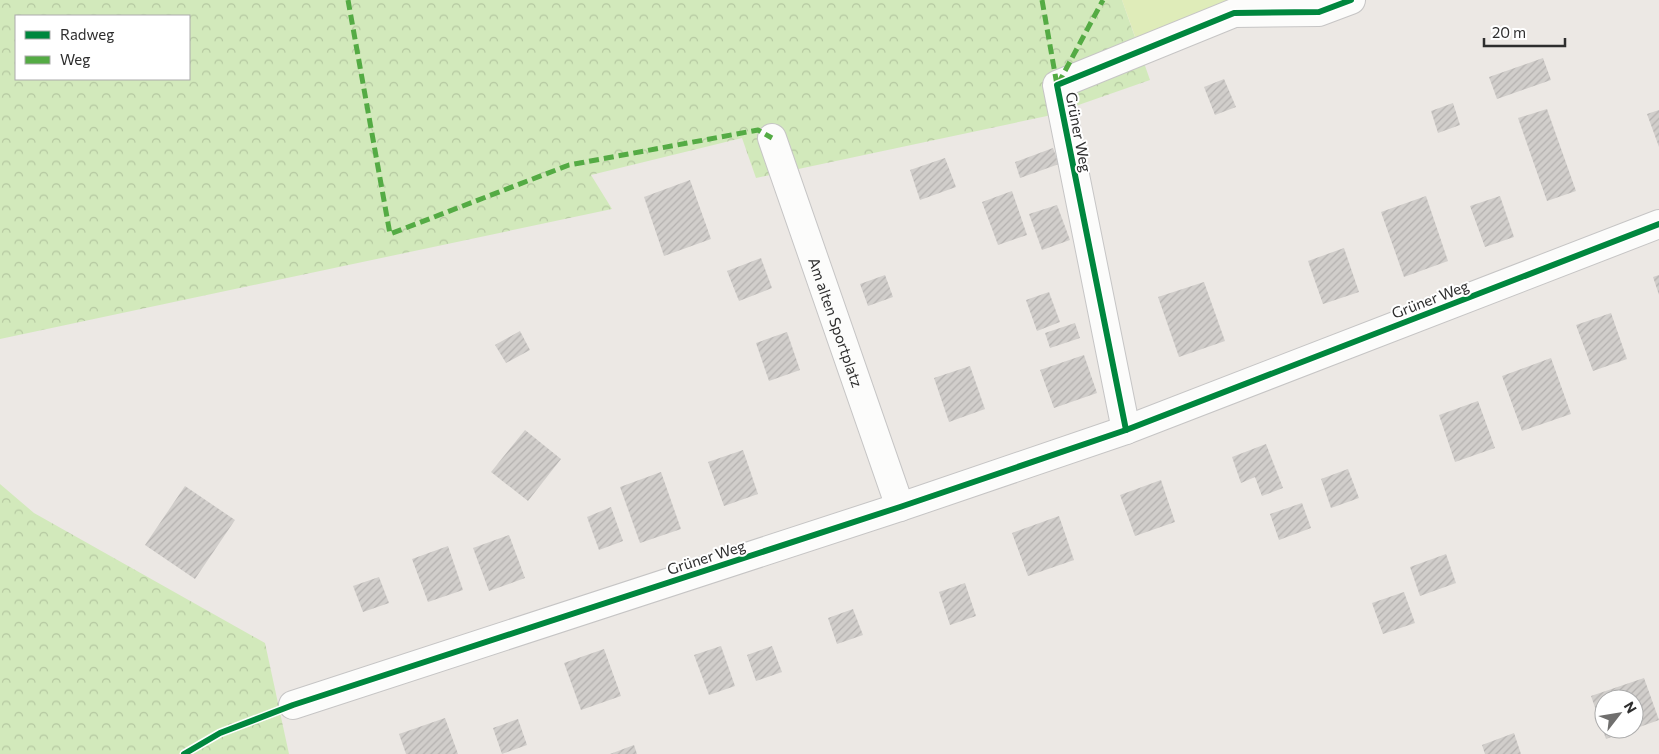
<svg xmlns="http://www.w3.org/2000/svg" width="1659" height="754" viewBox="0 0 1659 754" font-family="Commissioner,sans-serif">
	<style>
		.forest { fill: url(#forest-crowns); fill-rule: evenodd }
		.pitch { fill: #dfecb9 }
		.building { fill: url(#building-hatch) }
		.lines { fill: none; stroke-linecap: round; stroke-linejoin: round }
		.minor-casing { stroke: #c6c5c5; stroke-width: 30 }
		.minor { stroke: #fcfcfb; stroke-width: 28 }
		.quiet { stroke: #54ab44; stroke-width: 5; stroke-dasharray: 10 5; stroke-linecap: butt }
		.cycleway-casing { stroke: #fff; stroke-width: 9 }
		.cycleway { stroke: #00873e; stroke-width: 6 }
		.labels { text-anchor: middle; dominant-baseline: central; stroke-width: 4; stroke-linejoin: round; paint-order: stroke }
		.street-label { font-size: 15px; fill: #2e2e2e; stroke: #fff }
	</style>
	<defs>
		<pattern id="forest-crowns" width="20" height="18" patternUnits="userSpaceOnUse" patternTransform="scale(1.25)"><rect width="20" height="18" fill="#d2e9bb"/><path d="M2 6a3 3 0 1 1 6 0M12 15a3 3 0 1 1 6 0" fill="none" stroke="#b5c8a1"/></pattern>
		<pattern id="building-hatch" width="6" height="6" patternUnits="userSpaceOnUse" patternTransform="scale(1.25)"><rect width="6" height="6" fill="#d1cecb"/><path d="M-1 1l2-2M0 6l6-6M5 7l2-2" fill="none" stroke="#b4b1af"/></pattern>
	</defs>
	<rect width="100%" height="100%" fill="#ece8e4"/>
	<g class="forest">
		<path d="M0,0h1122l28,80 -103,36 -291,62 -14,-40 -151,37 21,34 -612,130zM16,16h173v63h-173z"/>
		<path d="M0,484l34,29 231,130 24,111h-289z"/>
	</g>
	<path class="pitch" d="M1122,0h162l-141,59z"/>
	<g class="building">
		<path d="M1543,58l8,22 -54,19 -8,-22z"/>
		<path d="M1224,79l12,28 -21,8 -11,-28z"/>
		<path d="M1453,103l7,22 -22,8 -7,-22z"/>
		<path d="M1547,109l29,82 -29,10 -29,-83z"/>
		<path d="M1659,110v37l-12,-33z"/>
		<path d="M1053,148l6,16 -39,14 -5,-16z"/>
		<path d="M945,158l11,29 -36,13 -10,-30z"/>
		<path d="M690,180l21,59 -47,17 -20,-59z"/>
		<path d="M1012,191l15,44 -29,10 -16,-43z"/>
		<path d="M1426,196l22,65 -44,16 -23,-65z"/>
		<path d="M1500,196l14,41 -29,10 -15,-41z"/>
		<path d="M1057,205l13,35 -28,10 -13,-36z"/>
		<path d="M1344,248l15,44 -36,12 -15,-43z"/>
		<path d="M761,258l11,30 -33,13 -12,-30z"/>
		<path d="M885,275l8,22 -25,9 -8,-22z"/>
		<path d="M1659,275v20l-6,-18z"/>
		<path d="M1204,282l21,59 -46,16 -21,-60z"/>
		<path d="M1049,292l11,30 -23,9 -11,-31z"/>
		<path d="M1611,313l16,46 -34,12 -17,-46z"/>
		<path d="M1075,323l5,15 -30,10 -5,-15z"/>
		<path d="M520,331l10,19 -24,13 -11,-18z"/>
		<path d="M787,332l13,38 -31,11 -13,-38z"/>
		<path d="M1084,355l13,38 -43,15 -14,-38z"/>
		<path d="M1551,358l20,56 -49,17 -20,-55z"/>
		<path d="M970,366l15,43 -36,13 -15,-44z"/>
		<path d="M1478,401l17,47 -40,14 -16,-47z"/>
		<path d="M525,430l36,29 -33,42 -37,-29z"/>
		<path d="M1266,444l17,44 -21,8 -7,-19 -14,6 -9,-26z"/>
		<path d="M743,450l15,44 -34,12 -16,-44z"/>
		<path d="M1348,469l11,29 -28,10 -10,-29z"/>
		<path d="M661,472l20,57 -41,14 -20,-56z"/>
		<path d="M1161,480l14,42 -40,14 -15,-41z"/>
		<path d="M185,486l50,34 -40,59 -50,-34z"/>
		<path d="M1302,503l9,25 -32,12 -9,-26z"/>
		<path d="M611,507l12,34 -24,9 -12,-33z"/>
		<path d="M1059,516l15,44 -46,16 -16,-43z"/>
		<path d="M509,535l16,43 -36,13 -16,-43z"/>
		<path d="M448,546l15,44 -35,12 -16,-43z"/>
		<path d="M1446,554l10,29 -36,13 -10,-29z"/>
		<path d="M379,577l10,26 -26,9 -10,-26z"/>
		<path d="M965,583l11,33 -26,9 -11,-33z"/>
		<path d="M1404,592l11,31 -32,11 -11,-31z"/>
		<path d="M853,609l10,26 -26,9 -9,-26z"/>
		<path d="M721,646l14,40 -26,9 -15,-40z"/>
		<path d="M772,646l10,26 -26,9 -9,-26z"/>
		<path d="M604,649l17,47 -40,14 -17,-47z"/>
		<path d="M1644,678l15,42 -25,9v-30h-30v30h29l-27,10 -15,-43z"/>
		<path d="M445,718l13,36h-52l-7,-20z"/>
		<path d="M518,719l9,26 -25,9 -9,-26z"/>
		<path d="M1514,733l7,21h-36l-3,-9z"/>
		<path d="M634,745l3,9h-27z"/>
	</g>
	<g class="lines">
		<defs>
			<g id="minor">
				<path id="s1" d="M772,138l128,369"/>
				<path d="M1126,430l-69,-345 177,-72 85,-1 32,-12"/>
				<path d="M293,705l607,-198 226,-77 533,-206"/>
			</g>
		</defs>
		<use href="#minor" class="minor-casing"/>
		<use href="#minor" class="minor"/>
		<g class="quiet">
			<path d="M348,0l42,234 179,-69 189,-35 14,8"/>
			<path d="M1042,0l15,85"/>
			<path d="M1058,84l45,-84"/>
		</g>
		<defs>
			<g id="cycleway">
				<path d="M1126,430l-69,-345 177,-72 85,-1 32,-12"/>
				<path d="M184,754l36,-21 73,-28 607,-198 226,-77 533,-206"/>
			</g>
		</defs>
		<use href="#cycleway" class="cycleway-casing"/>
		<use href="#cycleway" class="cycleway"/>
	</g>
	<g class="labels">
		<g class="street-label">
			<text transform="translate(1079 132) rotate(79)">Grüner Weg</text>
			<text transform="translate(1430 299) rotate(-21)">Grüner Weg</text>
			<text stroke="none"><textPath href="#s1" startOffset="195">Am alten Sportplatz</textPath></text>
			<text transform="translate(706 557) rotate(-18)">Grüner Weg</text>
		</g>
	</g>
	<rect x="15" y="15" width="175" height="65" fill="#ffffff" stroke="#ababab"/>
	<rect x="25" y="31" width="25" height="8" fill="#00873e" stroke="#ababab"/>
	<text x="60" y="40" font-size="15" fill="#2e2e2e">Radweg</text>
	<rect x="25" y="56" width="25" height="8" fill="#54ab44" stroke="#ababab"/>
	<text x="60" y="65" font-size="15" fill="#2e2e2e">Weg</text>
	<g transform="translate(1619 714) rotate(59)"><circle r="24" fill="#ffffff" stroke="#ababab"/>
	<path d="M0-4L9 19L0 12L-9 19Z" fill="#706f6e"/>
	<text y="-8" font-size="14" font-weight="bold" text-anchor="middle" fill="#2e2e2e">N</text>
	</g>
	<path d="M1484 38v8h81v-8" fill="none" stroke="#2e2e2e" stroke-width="2.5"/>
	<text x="1492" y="38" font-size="15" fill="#2e2e2e" stroke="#ffffff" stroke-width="4" paint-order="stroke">20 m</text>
</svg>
